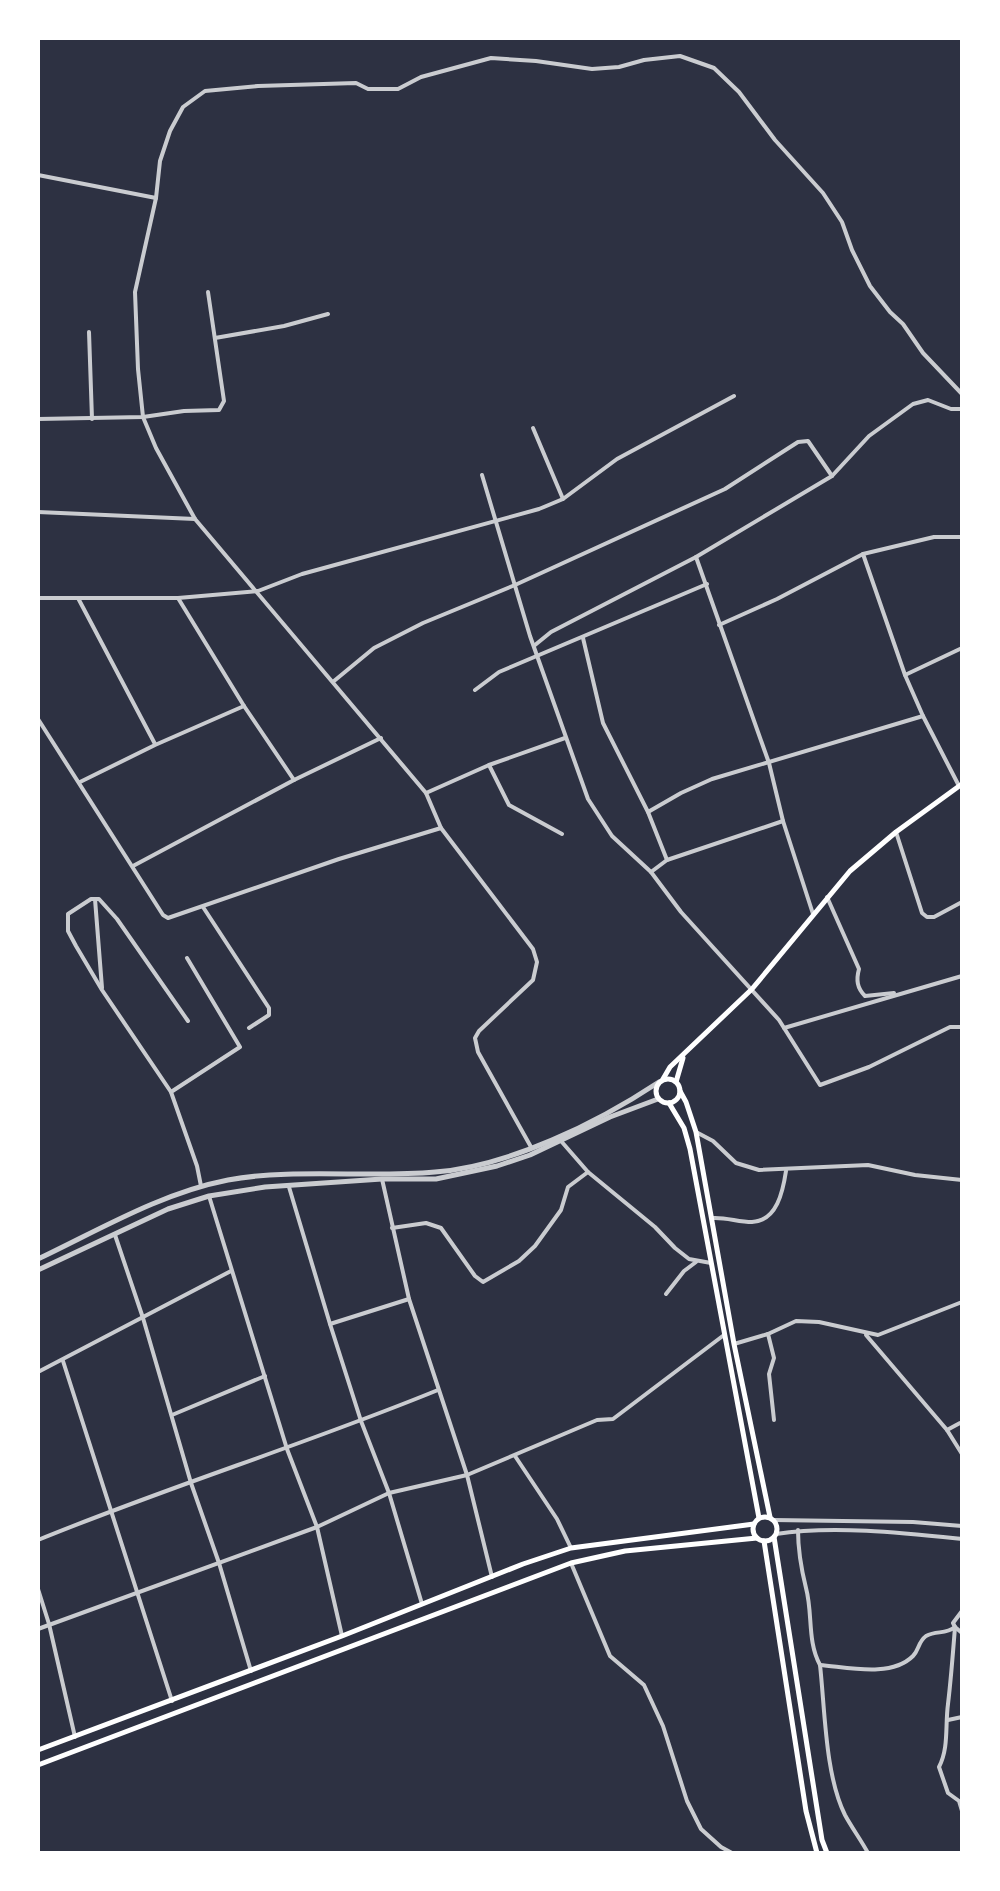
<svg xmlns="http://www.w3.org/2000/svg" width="1000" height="1891" viewBox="0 0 1000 1891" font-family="'PT Sans Narrow',sans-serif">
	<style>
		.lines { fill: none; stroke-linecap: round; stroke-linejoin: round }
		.minor { stroke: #caccd0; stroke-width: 4 }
		.tertiary { stroke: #caccd0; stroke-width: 5 }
		.secondary { stroke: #fff; stroke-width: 5 }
	</style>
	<rect width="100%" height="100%" fill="#2d3142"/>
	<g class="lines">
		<g class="minor">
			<path d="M38,175l118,23"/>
			<path d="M89,332l3,87"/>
			<path d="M215,338l69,-12 44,-12"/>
			<path d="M38,419l105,-2 41,-6 35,-1 5,-9 -16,-109"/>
			<path d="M533,428l30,71"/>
			<path d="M482,475l48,161 58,163 24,37 39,36 30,40 98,108 41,65 49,-18 81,-40h12"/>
			<path d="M38,512l157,7"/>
			<path d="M863,554l42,121 18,41 36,70"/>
			<path d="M696,557l73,206 14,58 30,93"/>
			<path d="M38,598h140l80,-7 44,-17 237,-65 24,-10 54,-40 117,-63"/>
			<path d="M78,598l77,146"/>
			<path d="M178,598l66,108 50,74"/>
			<path d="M719,625l58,-26 86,-45 71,-17h28"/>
			<path d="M583,638l20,85 45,89 19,48"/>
			<path d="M535,645l16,-13 145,-75 136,-81 37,-40 44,-32 15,-4 23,9h11"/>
			<path d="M905,675l57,-27"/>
			<path d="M334,681l40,-33 49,-25 92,-38 210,-96 73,-47 10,-1 24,35"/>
			<path d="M475,690l24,-18 208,-88"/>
			<path d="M38,719l125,196 5,3 171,-59 102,-31"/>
			<path d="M489,765l20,40 53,29"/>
			<path d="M80,782l75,-37 89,-39"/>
			<path d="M426,793l63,-28 76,-27"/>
			<path d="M648,812l33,-19 31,-14 211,-63"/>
			<path d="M896,832l26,81 5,4h7l28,-15"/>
			<path d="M133,866l161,-86 87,-42"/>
			<path d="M651,872l16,-12 116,-39"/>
			<path d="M827,897l32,72c-3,11 -2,19 6,27l29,-3"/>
			<path d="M95,899l7,89"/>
			<path d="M203,907l66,101v7l-20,13"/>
			<path d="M187,958l53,89 -69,45 26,74 4,20"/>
			<path d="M784,1028l178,-52"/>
			<path d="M171,1092l-69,-102 -26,-44 -8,-15v-17l23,-15h8l18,20 71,102"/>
			<path d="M696,1132l17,9 23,22 23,7 109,-5 47,10 47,5"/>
			<path d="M561,1141l27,31 67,55 20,21 14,11 22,4"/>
			<path d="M531,1147l-53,-95 -3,-14 4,-7 54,-51 4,-18 -4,-13 -92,-121 -15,-35 -231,-274 -39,-71 -13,-31 -5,-48 -3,-77 21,-94 4,-37 10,-30 13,-24 22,-16 53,-5 98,-3 12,6h30l23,-12 70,-19 45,3 56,8 27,-2 25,-7 36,-4 34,12 25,24 36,48 48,53 19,29 10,28 18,36 20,26 13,12 20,29 39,41"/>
			<path d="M382,1179l27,120 58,176 25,102"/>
			<path d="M289,1187l41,137 31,97 28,72 33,111"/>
			<path d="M209,1196l78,253 30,78 25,109"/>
			<path d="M712,1218c14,-1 26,4 40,4 25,-1 31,-31 34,-51"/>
			<path d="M392,1228l34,-5 15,5 34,48 8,6 36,-21 16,-15 26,-36 7,-23 20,-15"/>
			<path d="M115,1235l28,83 48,165 28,80 32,108"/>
			<path d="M666,1294l18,-23 12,-9"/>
			<path d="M330,1324l79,-25"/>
			<path d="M768,1334l6,24 -5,16 5,46"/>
			<path d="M866,1335l81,95 15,24"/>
			<path d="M734,1344l34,-10 28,-13 23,1 59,13 84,-33"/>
			<path d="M63,1361l109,340"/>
			<path d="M38,1372l193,-101"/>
			<path d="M172,1415l93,-39"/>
			<path d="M947,1430l13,-7"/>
			<path d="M515,1456l42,63 14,29"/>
			<path d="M773,1520l140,2 49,4"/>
			<path d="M798,1530c0,21 3,38 8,58 7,26 1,53 14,77 5,44 5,110 25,150 7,13 16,25 23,38"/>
			<path d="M776,1534c57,-9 129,-1 186,5"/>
			<path d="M38,1540c132,-54 268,-96 400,-150"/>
			<path d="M571,1563l39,93 34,29 19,41 24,75 14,28 20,18 11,6"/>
			<path d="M38,1589l11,35 26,113"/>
			<path d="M962,1611l-9,12 2,4c-2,26 -4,52 -7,77 -3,22 1,44 -9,63l9,26 11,8 3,10"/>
			<path d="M955,1627l7,6"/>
			<path d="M38,1629l279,-102 72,-34 78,-18 130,-55 16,-1 111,-84"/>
			<path d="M820,1665c27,2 71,13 93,-9 6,-6 5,-14 13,-20 11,-6 19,-1 29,-9"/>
			<path d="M948,1720l14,-3"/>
		</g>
		<g class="tertiary">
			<path d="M38,1259c61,-29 123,-66 190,-79 64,-12 141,-2 207,-8 75,-6 162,-49 224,-90"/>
			<path d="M38,1270l130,-61 41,-13 56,-9 117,-8h54l61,-13 33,-11 80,-38 48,-18"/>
		</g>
		<g class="secondary">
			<circle cx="668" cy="1091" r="12"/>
			<path d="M663,1079l7,-12 82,-78 98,-118 46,-39 66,-48"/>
			<path d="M676,1082l7,-24"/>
			<path d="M680,1091l6,11 10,30 38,212 36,173"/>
			<path d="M669,1103l15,25 6,21 69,369"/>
			<circle cx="765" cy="1529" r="12"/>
			<path d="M774,1537l48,303 5,13"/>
			<path d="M764,1541l42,270 11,42"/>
			<path d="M38,1750l304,-114 181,-72 48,-16 183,-24"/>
			<path d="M38,1765l533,-202 54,-12 132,-13"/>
		</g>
	</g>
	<rect width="1000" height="1891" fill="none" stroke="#ffffff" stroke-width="80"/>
</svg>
